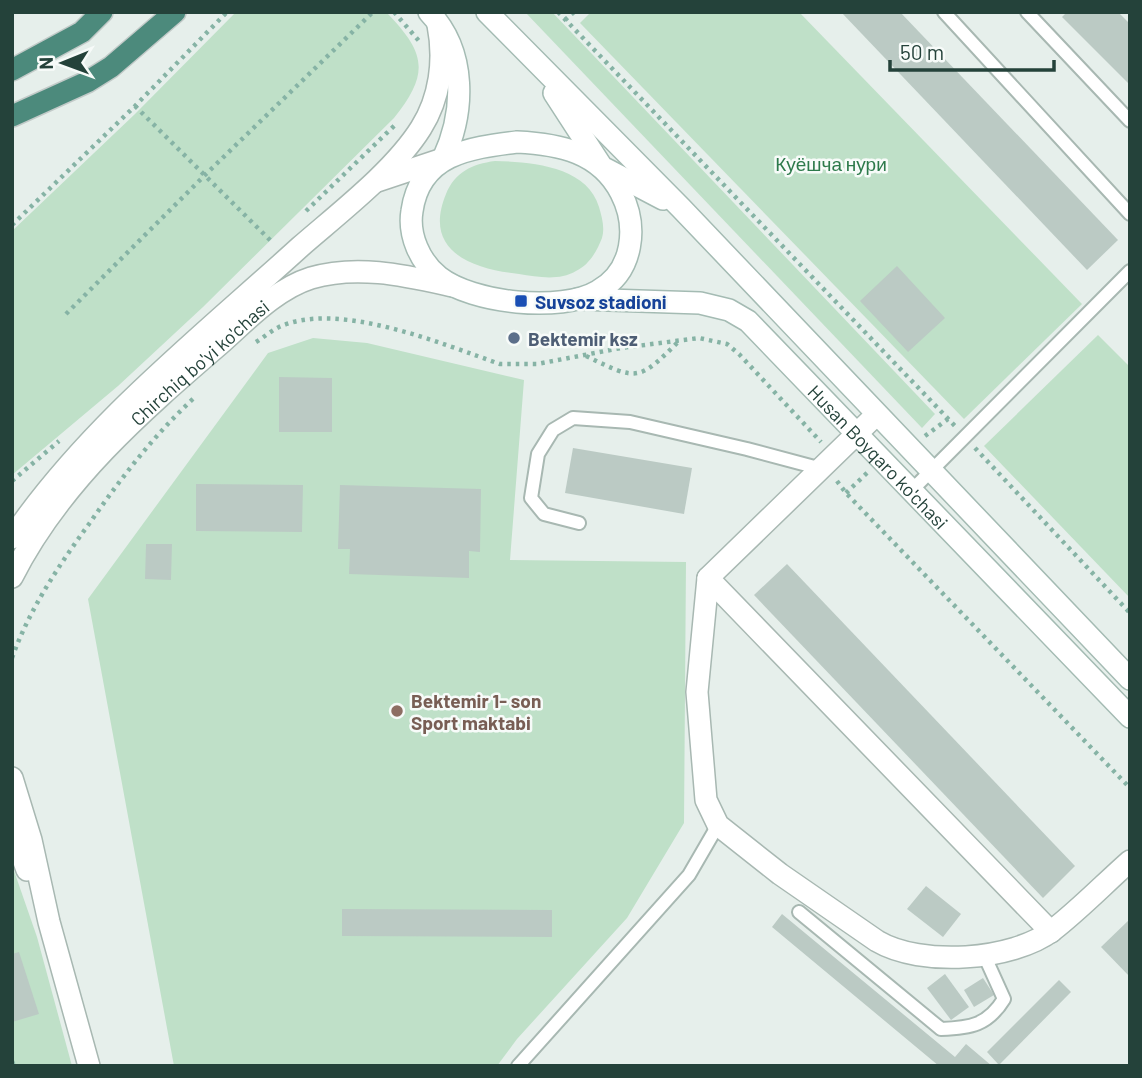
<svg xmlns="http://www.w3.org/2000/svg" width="1142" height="1078" viewBox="0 0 1142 1078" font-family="Barlow,sans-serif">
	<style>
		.green { fill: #bfe0c8 }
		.building { fill: #bbcac4 }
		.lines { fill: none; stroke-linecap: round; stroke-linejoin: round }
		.service-casing { stroke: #a8b8b2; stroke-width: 16 }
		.minor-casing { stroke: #a8b8b2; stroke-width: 24 }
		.secondary-casing { stroke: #a4bbb3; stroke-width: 24 }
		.trunk-casing { stroke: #c2cac8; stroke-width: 24 }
		.path { stroke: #86b3a5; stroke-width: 4.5; stroke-dasharray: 3.5 5; stroke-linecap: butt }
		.service { stroke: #fff; stroke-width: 12 }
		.minor { stroke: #fff; stroke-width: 21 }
		.secondary { stroke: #fff; stroke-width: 21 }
		.trunk { stroke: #4c8a7c; stroke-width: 21 }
		.transit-dot { fill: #1a4fb4; stroke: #f7fbf9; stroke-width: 2.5 }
		.service-dot { fill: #5c6f8a; stroke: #f7fbf9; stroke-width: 2.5 }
		.education-dot { fill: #8d6e63; stroke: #f7fbf9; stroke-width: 2.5 }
		.labels { text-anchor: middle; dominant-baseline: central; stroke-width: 5; stroke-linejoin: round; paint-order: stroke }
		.park-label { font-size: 19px; fill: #2d7a4b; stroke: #f7fbf9 }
		.transit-label { font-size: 19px; font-weight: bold; fill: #164399; stroke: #f7fbf9; text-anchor: start }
		.service-label { font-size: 19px; font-weight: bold; fill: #4e5e75; stroke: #f7fbf9; text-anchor: start }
		.street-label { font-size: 19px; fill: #24423a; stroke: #f7fbf9 }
		.education-label { font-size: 19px; font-weight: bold; fill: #785e54; stroke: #f7fbf9; text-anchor: start }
	</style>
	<rect width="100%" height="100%" fill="#e6efeb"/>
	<g class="green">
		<path d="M236,12h150c40,41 44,61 8,106l-191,189 -85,79 -106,89v-244l123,-117z"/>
		<path d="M525,12h27l383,402 -13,14z"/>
		<path d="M591,12h208l283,292 -118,115 -384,-396z"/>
		<path d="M495,161c36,1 92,5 104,46 3,10 6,21 3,31 -5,13 -13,27 -26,33 -17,10 -38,6 -57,3 -46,-5 -97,-22 -73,-80 9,-22 26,-30 49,-33z"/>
		<path d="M1098,335l32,32v231l-146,-152z"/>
		<path d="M313,338l54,5 157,37 -14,180 176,2 -2,261 -57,95 -110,121 -20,27h-323l-86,-467 180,-246z"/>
		<path d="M12,865l25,72 35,129h-60z"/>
	</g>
	<g class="building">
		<path d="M841,12h59l218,228 -31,30z"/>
		<path d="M1067,12h51l12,12v61l-68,-68z"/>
		<path d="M897,266l48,52 -37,34 -48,-51z"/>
		<path d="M279,377l53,1v54h-53z"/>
		<path d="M573,448l119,20 -8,46 -119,-21z"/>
		<path d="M196,484l107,1 -1,47 -106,-1z"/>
		<path d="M340,485l141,4 -1,63 -11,-1v27l-120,-4 1,-25h-12z"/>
		<path d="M146,544h26l-1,36 -26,-1z"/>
		<path d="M787,564l288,302 -32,32 -289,-303z"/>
		<path d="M926,886l35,28 -18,23 -36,-28z"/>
		<path d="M342,909l210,1v27l-210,-1z"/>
		<path d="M782,914l173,143 11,-13 26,22h-53l-167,-139z"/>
		<path d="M1130,919v58l-29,-30z"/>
		<path d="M19,952l20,62 -27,8v-68z"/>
		<path d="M945,974l24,33 -18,13 -24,-32z"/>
		<path d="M983,978l11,17 -20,12 -10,-17z"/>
		<path d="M1059,980l12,12 -72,73 -12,-13z"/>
	</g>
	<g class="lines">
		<defs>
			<g id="service">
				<path d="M944,12l186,202"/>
				<path d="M1027,12l103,109"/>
				<path d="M912,490l218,-219"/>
				<path d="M579,523l-35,-9 -13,-16 7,-44 15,-24 20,-12 57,4 117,27 75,20"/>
				<path d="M799,912l142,117c30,-1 47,-4 63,-30l-19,-42"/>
				<path d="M518,1066l171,-191 29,-50"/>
			</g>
			<g id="minor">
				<path d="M377,181l66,-22"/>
				<path d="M876,415l-168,163 -11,114 9,108 12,25 62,49 97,67c44,26 135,20 176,-11 27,-21 51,-46 77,-69"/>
				<path d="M12,538c77,-113 188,-200 288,-291 39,-34 94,-76 121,-119 19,-30 24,-68 17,-103"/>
				<path id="s1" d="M12,577c48,-95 129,-165 208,-233 27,-24 56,-55 91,-66 47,-14 96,-2 142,8"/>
				<path d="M708,578l343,354"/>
				<path d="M12,778l19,62 18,82 40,144"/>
				<path d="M12,829l15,41"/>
			</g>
			<g id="secondary">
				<path d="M429,12c38,40 36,100 14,147"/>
				<path d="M487,12l194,196 449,471"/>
				<path d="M554,93l48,74 61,32"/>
				<path d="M517,142c42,2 83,10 104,51 17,33 13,78 -23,98 -37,22 -126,12 -159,-14 -19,-15 -31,-42 -27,-66 8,-57 57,-63 105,-69z"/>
				<path id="s2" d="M578,299l122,4 29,7 19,11 382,396"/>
			</g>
			<g id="trunk">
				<path d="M12,70l70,-38 20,-20"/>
				<path d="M12,116l75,-34 24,-15 64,-55"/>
			</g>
		</defs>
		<use href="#service" class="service-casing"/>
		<use href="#minor" class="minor-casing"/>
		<use href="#secondary" class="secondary-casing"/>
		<use href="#trunk" class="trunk-casing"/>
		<g class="path">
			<path d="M394,12l25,29"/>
			<path d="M558,12l397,414"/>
			<path d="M565,20l9,-8"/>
			<path d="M135,106l138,137"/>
			<path d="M306,211l89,-86"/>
			<path d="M12,225l123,-119 92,-94"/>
			<path d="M66,314l139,-139 168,-163"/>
			<path d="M256,342c8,-5 15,-11 23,-15 59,-27 163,17 221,37h37l84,-16 78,-10 28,6 12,10 82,88"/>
			<path d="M586,356c52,25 52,26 94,-16"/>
			<path d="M925,436l23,-17"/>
			<path d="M975,448l155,165"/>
			<path d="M12,481l47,-40"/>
			<path d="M837,481l9,12 284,295"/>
			<path d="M846,493l22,-21"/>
			<path d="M12,658c17,-48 47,-93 77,-134 32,-46 65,-89 106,-127"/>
			<path d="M12,1061l2,5"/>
		</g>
		<use href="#service" class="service"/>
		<use href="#minor" class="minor"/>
		<use href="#secondary" class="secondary"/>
		<use href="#trunk" class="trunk"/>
	</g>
	<rect class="transit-dot" x="514" y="294" width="14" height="14" rx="3.5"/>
	<circle class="service-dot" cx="514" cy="338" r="7"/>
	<circle class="education-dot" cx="397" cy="711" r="7"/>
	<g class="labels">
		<g class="park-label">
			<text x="831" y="163">Куёшча нури</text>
		</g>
		<g class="transit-label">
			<text x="535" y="301">Suvsoz stadioni</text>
		</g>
		<g class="service-label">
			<text x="528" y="338">Bektemir ksz</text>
		</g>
		<g class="street-label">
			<text stroke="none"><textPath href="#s1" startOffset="287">Chirchiq bo'yi ko'chasi</textPath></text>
			<text stroke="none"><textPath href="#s2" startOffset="362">Husan Boyqaro ko'chasi</textPath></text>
		</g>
		<g class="education-label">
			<text x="411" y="700">Bektemir 1- son<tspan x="411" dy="22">Sport maktabi</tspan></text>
		</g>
	</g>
	<rect width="1142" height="1078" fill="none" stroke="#24423a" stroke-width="28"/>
	<g transform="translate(63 63) rotate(269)" stroke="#f7fbf9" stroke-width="5" paint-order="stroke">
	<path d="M0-5L12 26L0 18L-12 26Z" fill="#24423a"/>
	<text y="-10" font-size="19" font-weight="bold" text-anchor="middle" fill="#24423a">N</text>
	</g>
	<path d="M890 60v10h164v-10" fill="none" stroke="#24423a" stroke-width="3.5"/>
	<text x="900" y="60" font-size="21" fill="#24423a" stroke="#f7fbf9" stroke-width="5" paint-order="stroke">50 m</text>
</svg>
